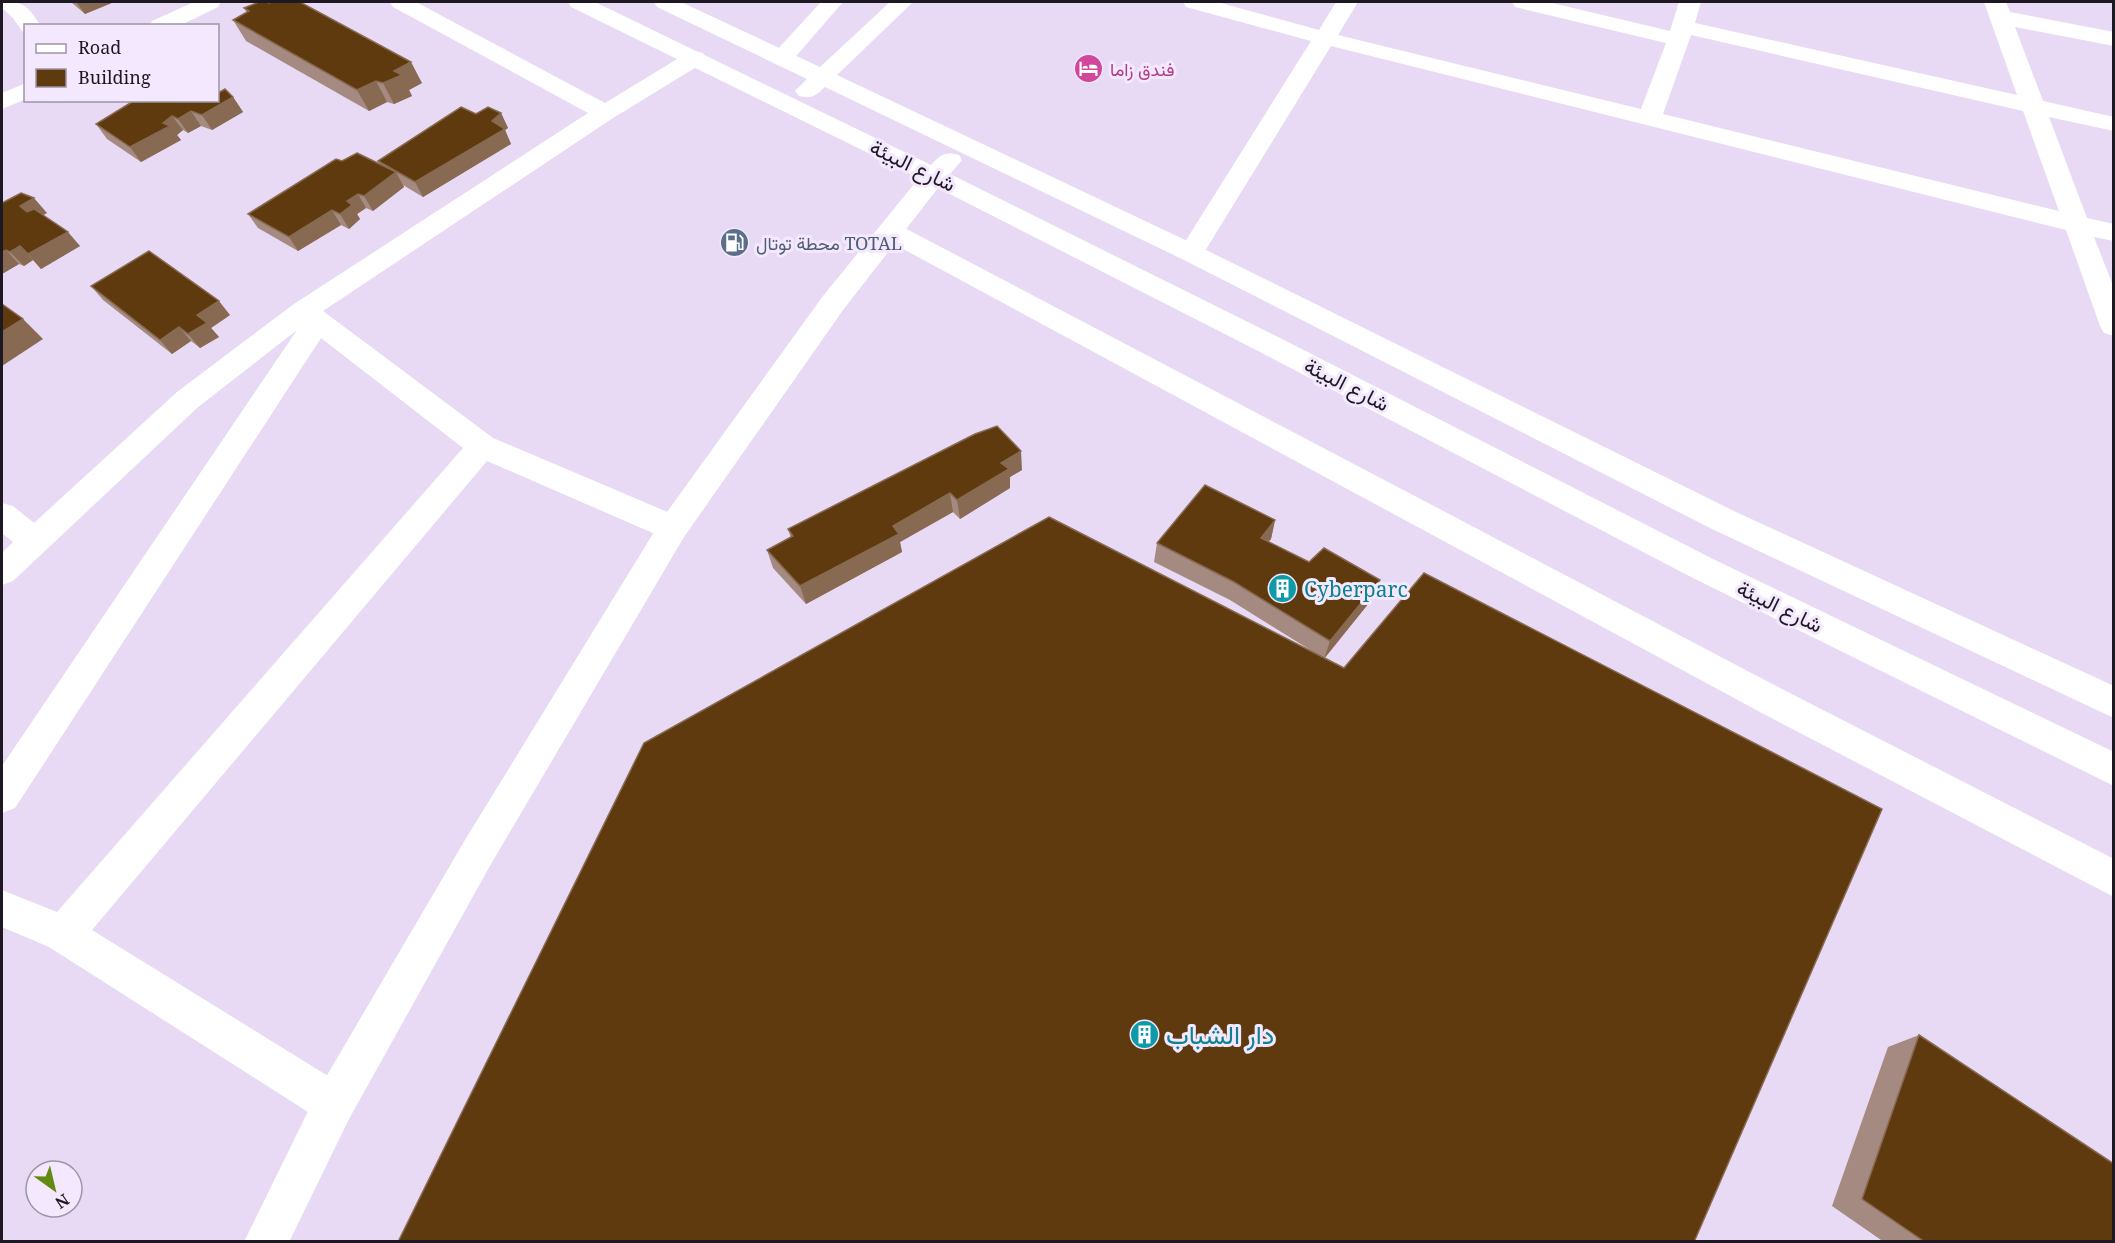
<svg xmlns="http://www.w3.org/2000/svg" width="2115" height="1243" viewBox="0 0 2115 1243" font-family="'Noto Serif',Vazirmatn,serif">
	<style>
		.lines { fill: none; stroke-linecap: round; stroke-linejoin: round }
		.street { fill: #fff; fill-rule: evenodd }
		.secondary { fill: #fff; fill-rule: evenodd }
		.wall { fill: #a48a81 }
		.shaded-wall { fill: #886a53 }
		.building { fill: #5f3a0e; stroke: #886a53; stroke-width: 1.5 }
		.labels { text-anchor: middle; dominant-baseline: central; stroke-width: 6; stroke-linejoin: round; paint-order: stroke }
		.far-hotel-label { font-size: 18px; fill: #b23c85; stroke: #f3e8fe; text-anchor: start }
		.far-service-label { font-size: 18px; fill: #4e5e75; stroke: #f3e8fe; text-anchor: start }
		.street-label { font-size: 21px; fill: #1d1821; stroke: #f3e8fe }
		.culture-label { font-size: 21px; fill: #0d838f; stroke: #f3e8fe; text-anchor: start }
		.near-culture-label { font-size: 26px; fill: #0d838f; stroke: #f3e8fe; text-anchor: start }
	</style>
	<rect width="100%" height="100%" fill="#e8daf4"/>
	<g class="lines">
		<g class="street">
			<path d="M2,2c24,0 25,4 39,24h-15v6l-4,-1 -9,-13 -11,-10z"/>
			<path d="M194,2h27l-3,5 -39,19h-30l3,-5z"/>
			<path d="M390,2h26l189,101 82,-50 8,-2 8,2 3,5 -3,5 -90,55 -290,193 170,127 191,81 5,9 -5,9 -11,3 -11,-3 -175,-76 -395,469 257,159 6,15 -6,15 -15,6 -15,-6 -270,-172 -47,-20v-37l55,22 406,-464 -142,-110 -306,470 -13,5v-47l295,-436 -100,78 -184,173 -11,4v-32l11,-11 -11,-9v-30l11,3 21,17 143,-131 117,-88 294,-191 -195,-106z"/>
			<path d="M821,2h22l-52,60 -8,2 -8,-2 -3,-5 3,-5z"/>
			<path d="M1183,2h34l102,28 17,-28h22l-20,33 303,74 25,-66 -151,-36 -3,-5h36l122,29 9,-29h22l-6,21 322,72 -33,-93h22l4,10 104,20v14l-99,-19 28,74 71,16v14l-65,-14 38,101 27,6v17l-20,-4 20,51v48l-10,-3 -4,-7 -34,-96 -735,-184 -131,213 -9,3 -9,-3 -4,-6 133,-212 -125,-34zM1691,35l332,76 36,100 -396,-97z"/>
			<path d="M26,83v16l-24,10v-16z"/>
			<path d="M890,222l9,3 885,465 330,169v38l-354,-185 -879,-475 -4,-6 4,-6z"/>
		</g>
		<g class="secondary">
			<path d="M568,2h27l336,163c9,-10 14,-14 28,-10l3,5 -12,14 334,166 429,219 401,193v34l-423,-209 -427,-223 -326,-166 -95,122 -159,227 -193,327 -142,255 -60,123h-45l75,-153 146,-249 197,-321 161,-223 96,-118 -348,-171z"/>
			<path d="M654,2h27l139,65 70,-65h23l-76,73 363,172 534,264 380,175v32l-402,-189 -530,-270 -357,-172c-9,9 -14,12 -26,9l-4,-5 12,-12 -150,-72z"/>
		</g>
	</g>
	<g class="wall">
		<path d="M71,2h43l-29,12z"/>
		<path d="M244,8l178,75 -13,7 3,6 -18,8 -7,-2 -18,9 -123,-70 -13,-21 14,-7z"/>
		<path d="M233,97l10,15 -31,18 -11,-4 -13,7 -5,-3 -6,5 4,5 -40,22 -34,-23 -11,-15z"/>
		<path d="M501,113l7,15 -3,2 6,14 -88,53 -20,-12 1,2 -31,24 -7,-3 -9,6 3,5 -11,10 -8,-4 -43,26 -40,-23 -10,-14 94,-53 37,3 -1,-3 98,-47z"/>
		<path d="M2,203l45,10 -4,2 37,31 -39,23 -8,-9 -9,6 -5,-2 -17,10z"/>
		<path d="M91,286l139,29 -19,13 8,9 -19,11 -9,-7 -19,13 -69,-54z"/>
		<path d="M1022,470l-12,7v11l-50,31 -7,-7 -53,30 2,10 -96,52 -33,-36 -6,-18 24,-12 -3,-9z"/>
		<path d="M1275,520l-4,19 -3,2 105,57 -49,60 370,584 -374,-586 -90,-56 -76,-38 3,-19z"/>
		<path d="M1919,1035l195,207h-230l-52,-36 56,-159z"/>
	</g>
	<g class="shaded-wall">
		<path d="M76,2h38l-29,12z"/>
		<path d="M411,62l11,21 -13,7 3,6 -18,8 -11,-21 11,-12z"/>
		<path d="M376,81l11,21 -18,9 -12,-21z"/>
		<path d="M233,97l10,15 -31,18 -10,-15z"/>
		<path d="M191,111l10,15 -13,7 -10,-14z"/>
		<path d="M501,113l7,15 -3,2 6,14 -88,53 -8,-15z"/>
		<path d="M172,116l11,14 -6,5 4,5 -40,22 -11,-15z"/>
		<path d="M396,172l8,15 -31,24 -9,-15z"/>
		<path d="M358,194l8,14 -9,6 3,5 -11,10 -9,-15 7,-13z"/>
		<path d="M34,198l13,15 -15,8 -12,-15z"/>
		<path d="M332,210l9,15 -43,26 -9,-14z"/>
		<path d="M68,232l12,14 -39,23 -13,-15z"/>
		<path d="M20,246l13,14 -9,6 -14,-14z"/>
		<path d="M6,250l13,14 -17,10v-22z"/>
		<path d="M219,301l11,14 -19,13 8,9 -19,11 -12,-14 9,-19z"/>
		<path d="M23,319l20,20 -41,27v-34z"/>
		<path d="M179,327l12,14 -19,13 -12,-14z"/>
		<path d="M1021,451l1,19 -12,7v11l-50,31 -3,-19 44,-37z"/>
		<path d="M950,493l3,19 -53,30 2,10 -96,52 -6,-18 93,-60z"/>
		<path d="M1275,520l-4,19 -15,17 5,-18z"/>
		<path d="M1380,580l-7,18 -49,61 6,-18z"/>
	</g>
	<g class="building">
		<path d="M259,2h7l3,1 3,-1h28l111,60 -17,9 8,4 -19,8 -7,-2 -19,9 -124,-70 16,-9 -5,-3z"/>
		<path d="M225,89l8,8 -31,18 -11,-4 -13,8 -6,-3 -9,7 7,3 -40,21 -34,-23 39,-24h83v-7z"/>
		<path d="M461,107l15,7 12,-7 13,6 -9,8 13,8 -90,53 -37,-21z"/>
		<path d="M357,153l39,19 -32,24 -6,-2 -11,7 5,4 -12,9 -8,-4 -43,27 -41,-23 88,-55 6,2z"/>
		<path d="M21,193l13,5 -14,8 7,6 7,-3 34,23 -40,22 -8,-8 -10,6 -4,-2 -4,2v-49z"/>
		<path d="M149,251l70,50 -22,14 10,8 -19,11 -9,-7 -19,13 -69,-54z"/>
		<path d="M2,304l21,15 -21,13z"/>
		<path d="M997,426l24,25 -20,12 8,6 -52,31 -7,-7 -57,33 6,8 -99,52 -33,-36 26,-14 -5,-7 187,-95z"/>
		<path d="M1205,485l70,35 -14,18 48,24 15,-14 56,32 -50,61 -96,-59 -77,-39z"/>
		<path d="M1049,517l295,151 80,-95 458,236 -188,433h-1296l246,-499z"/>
		<path d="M1919,1035l195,129v78h-189l-63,-43z"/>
	</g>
	<defs>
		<symbol id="hotel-disc" viewBox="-11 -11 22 22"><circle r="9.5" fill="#d1479c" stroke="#f3e8fe"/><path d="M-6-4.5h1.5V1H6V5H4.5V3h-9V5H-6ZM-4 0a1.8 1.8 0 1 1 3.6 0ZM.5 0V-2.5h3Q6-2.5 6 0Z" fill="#fff"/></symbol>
		<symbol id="fuel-disc" viewBox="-11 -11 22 22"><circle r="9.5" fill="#5c6f8a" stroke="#f3e8fe"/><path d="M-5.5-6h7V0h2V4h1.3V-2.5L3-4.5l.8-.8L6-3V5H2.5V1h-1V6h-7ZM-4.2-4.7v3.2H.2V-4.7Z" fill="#fff"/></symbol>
		<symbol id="building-disc" viewBox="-11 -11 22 22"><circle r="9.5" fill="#0f9aa8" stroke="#f3e8fe"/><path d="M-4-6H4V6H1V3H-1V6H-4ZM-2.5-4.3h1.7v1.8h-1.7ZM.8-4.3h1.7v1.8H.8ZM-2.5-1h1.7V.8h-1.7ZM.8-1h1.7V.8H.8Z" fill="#fff"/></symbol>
	</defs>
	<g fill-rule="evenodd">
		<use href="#hotel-disc" x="1072" y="52" width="33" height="33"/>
		<use href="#fuel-disc" x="718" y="226" width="33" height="33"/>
		<use href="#building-disc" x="1266" y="572" width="33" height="33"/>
		<use href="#building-disc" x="1128" y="1018" width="33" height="33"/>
	</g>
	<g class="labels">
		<g class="far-hotel-label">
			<text x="1110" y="69">فندق زاما</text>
		</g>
		<g class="far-service-label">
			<text x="756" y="243">محطة توتال TOTAL</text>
		</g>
		<g class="street-label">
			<text transform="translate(913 165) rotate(26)">شارع البيئة</text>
			<text transform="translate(1347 384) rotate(27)">شارع البيئة</text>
			<text transform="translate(1780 606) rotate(26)">شارع البيئة</text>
		</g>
		<g class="culture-label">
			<text x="1304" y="589">Cyberparc</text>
		</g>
		<g class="near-culture-label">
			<text x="1166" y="1034">دار الشباب</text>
		</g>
	</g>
	<rect width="2115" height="1243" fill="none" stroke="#1d1821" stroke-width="6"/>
	<rect x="24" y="24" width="195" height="78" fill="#f3e8fe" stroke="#9d95a6" stroke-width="1.5"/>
	<rect x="36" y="44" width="30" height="9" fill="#ffffff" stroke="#9d95a6" stroke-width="1.5"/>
	<text x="78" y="54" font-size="18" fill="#1d1821">Road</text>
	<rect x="36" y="69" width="30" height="18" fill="#5f3a0e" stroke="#9d95a6" stroke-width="1.5"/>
	<text x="78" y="84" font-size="18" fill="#1d1821">Building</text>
	<g transform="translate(54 1189) rotate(146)"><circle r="28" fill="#f3e8fe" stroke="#9d95a6" stroke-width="1.5"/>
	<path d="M0-4.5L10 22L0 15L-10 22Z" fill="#628912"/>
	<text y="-9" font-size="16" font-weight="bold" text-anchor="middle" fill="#1d1821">N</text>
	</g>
</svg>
